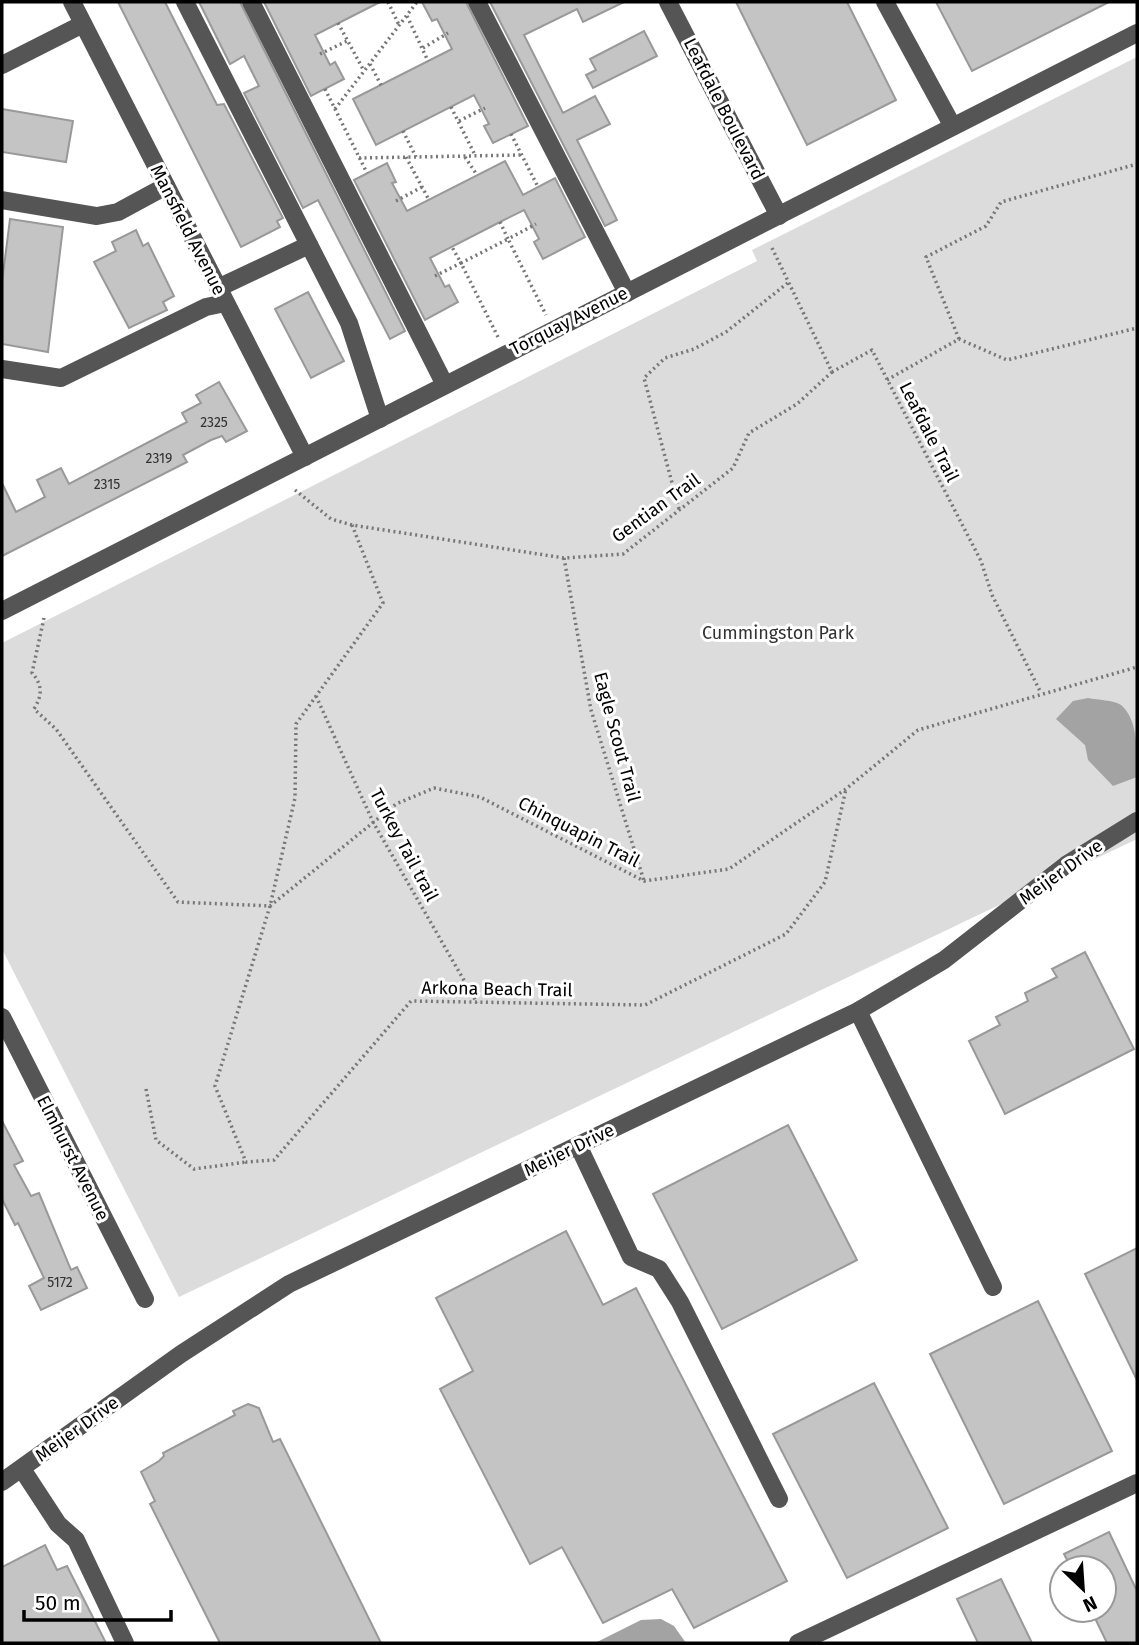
<svg xmlns="http://www.w3.org/2000/svg" width="1139" height="1645" viewBox="0 0 1139 1645" font-family="'Fira Sans',sans-serif">
	<style>
		.green { fill: #dcdcdc }
		.water { fill: #a3a3a3 }
		.building { fill: #c4c4c4; stroke: #999; stroke-width: 2 }
		.lines { fill: none; stroke-linecap: round; stroke-linejoin: round }
		.path { stroke: #777; stroke-width: 3.5; stroke-dasharray: 2 3.5; stroke-linecap: butt }
		.minor { stroke: #555; stroke-width: 18 }
		.labels { text-anchor: middle; dominant-baseline: central; stroke-width: 6; stroke-linejoin: round; paint-order: stroke }
		.number-label { font-size: 14px; fill: #313131 }
		.street-label { font-size: 18px; fill: #000; stroke: #fff }
		.park-label { font-size: 18px; fill: #333; stroke: #fff }
	</style>
	<rect width="100%" height="100%" fill="#fff"/>
	<path class="green" d="M1137,57v782l-958,458 -177,-348v-306l755,-382 -5,-11z"/>
	<g class="water">
		<path d="M1088,698c10,2 25,2 33,7 18,15 16,49 16,72l-24,9 -25,-26 -3,-15 -29,-26 17,-18z"/>
		<path d="M661,1619l13,7 12,17h-91l46,-23z"/>
	</g>
	<g class="building">
		<path d="M118,2h47l52,103 7,-1 59,114 -6,3 3,6 -39,20z"/>
		<path d="M199,2h41l165,329 -15,8 -72,-139 -15,8 -59,-115 15,-7 -15,-30 -14,8z"/>
		<path d="M264,2h116l-65,33 15,30 5,-3 9,17 -33,17z"/>
		<path d="M422,2h44l62,124 -35,17 -9,-17 5,-2 -15,-29 -98,50 -23,-46 99,-50 -15,-30 -5,2z"/>
		<path d="M490,2h134l-41,20 -6,-13 -53,26 39,78 32,-17 15,28 -33,16 40,80 -12,6z"/>
		<path d="M736,2h111l49,98 -89,45z"/>
		<path d="M936,2h173l-137,69z"/>
		<path d="M644,31l13,25 -64,32 -7,-13 10,-5 -6,-11z"/>
		<path d="M2,109l71,12 -7,41 -64,-10z"/>
		<path d="M505,161l18,34 32,-17 30,59 -42,22 -9,-17 5,-3 -15,-29 -24,12 -70,36 15,29 4,-2 9,17 -33,18 -71,-140 33,-17 9,19 -4,1 15,28z"/>
		<path d="M10,219l53,8 -15,125 -46,-8v-62z"/>
		<path d="M136,230l7,16 5,-3 26,53 -11,6 4,8 -38,18 -35,-66 22,-11 -4,-9z"/>
		<path d="M308,292l36,69 -33,17 -36,-69z"/>
		<path d="M219,382l28,49 -21,11 -4,-6 -11,4 -28,15 4,7 -185,94v-73l14,29 29,-15 -8,-17 24,-12 8,16 118,-62 -5,-9 19,-10 -5,-8z"/>
		<path d="M1085,952l49,97 -129,65 -36,-73 31,-16 -4,-8 32,-16 -3,-8 32,-16 -5,-8z"/>
		<path d="M2,1121l21,40 -9,4 17,31 8,-3 32,77 6,-3 10,21 -46,22 -12,-24 15,-8 -26,-55 -3,2 -13,-26z"/>
		<path d="M788,1125l69,135 -135,69 -69,-135z"/>
		<path d="M566,1231l37,74 33,-17 151,293 -93,47 -22,-39 -69,34 -41,-76 -32,17 -90,-175 33,-18 -37,-73z"/>
		<path d="M1137,1248v132l-52,-106z"/>
		<path d="M1038,1301l74,150 -108,53 -74,-150z"/>
		<path d="M874,1383l74,145 -101,50 -74,-144z"/>
		<path d="M248,1404l11,4 14,34 7,-3 101,204h-161l-70,-139 5,-3 -14,-29 18,-11 5,-5 -1,-3 72,-38 -2,-4z"/>
		<path d="M1109,1532l28,59v52h-30l-16,-33h13v-42h-33l-7,-14z"/>
		<path d="M45,1545l12,25 10,-4 39,77h-104v-76z"/>
		<path d="M1001,1579l31,64h-54l-21,-44z"/>
	</g>
	<g class="lines">
		<g class="path">
			<path d="M388,2l11,23"/>
			<path d="M407,16l21,45"/>
			<path d="M338,23l26,48"/>
			<path d="M423,48l25,-15"/>
			<path d="M320,54l27,-13"/>
			<path d="M370,64l11,21"/>
			<path d="M325,89l42,84"/>
			<path d="M451,107l24,48"/>
			<path d="M335,109l82,-107"/>
			<path d="M459,121l26,-13"/>
			<path d="M403,131l13,26"/>
			<path d="M511,134l27,53"/>
			<path d="M406,157l23,43"/>
			<path d="M465,157l12,18"/>
			<path d="M359,158l162,-3"/>
			<path d="M396,201l26,-14"/>
			<path d="M500,222l8,17 28,-15"/>
			<path d="M772,248l60,124 40,-22 109,211 11,34 49,98"/>
			<path d="M435,276l26,-13 -9,-16"/>
			<path d="M498,337l-37,-74 47,-24 38,76"/>
			<path d="M959,339l-33,-82 60,-31 15,-24 136,-38"/>
			<path d="M887,380l72,-41 48,21 130,-32"/>
			<path d="M295,490l36,29 21,6 212,33 59,-4 110,-86 16,-35 48,-29 35,-32"/>
			<path d="M679,509l-35,-131 21,-20 29,-9 32,-17 63,-50"/>
			<path d="M352,525l31,78 -87,121 -1,74 -25,108 -55,180 31,76 28,-2 137,-159 234,4 141,-71 39,-52 21,-93"/>
			<path d="M564,558l27,152 53,171"/>
			<path d="M44,618l-12,55c11,12 10,23 2,36l22,20 122,173 92,4 126,-102 38,-16 46,9 164,84 85,-12 117,-80 72,-59 219,-63"/>
			<path d="M316,696l57,126 104,181"/>
			<path d="M146,1089l10,51 38,29 52,-7"/>
		</g>
		<g class="minor">
			<path d="M72,2l233,455"/>
			<path d="M185,2l164,321 31,96"/>
			<path d="M251,2l194,383"/>
			<path d="M477,2l150,291"/>
			<path d="M668,2l111,214"/>
			<path d="M885,2l67,123"/>
			<path d="M2,65l81,-41"/>
			<path d="M2,200l95,16 21,-4 48,-26"/>
			<path d="M218,288l91,-43"/>
			<path d="M2,369l59,9 145,-71 19,-4"/>
			<path d="M2,611l1135,-578"/>
			<path d="M858,1011l135,276"/>
			<path d="M2,1017l143,282"/>
			<path d="M578,1145l53,112 28,12 21,33 99,197"/>
			<path d="M22,1469l36,55 18,16 49,103"/>
			<path d="M2,1482l179,-128 108,-70 569,-273 86,-51 122,-95 71,-44"/>
			<path d="M798,1643l339,-160"/>
		</g>
	</g>
	<g class="labels">
		<g class="number-label">
			<text x="214" y="422">2325</text>
			<text x="159" y="458">2319</text>
			<text x="107" y="484">2315</text>
			<text x="60" y="1282">5172</text>
		</g>
		<g class="street-label">
			<text transform="translate(724 109) rotate(63)">Leafdale Boulevard</text>
			<text transform="translate(188 230) rotate(63)">Mansfield Avenue</text>
			<text transform="translate(569 321) rotate(-27)">Torquay Avenue</text>
			<text transform="translate(929 432) rotate(63)">Leafdale Trail</text>
			<text transform="translate(656 508) rotate(-36)">Gentian Trail</text>
			<text transform="translate(617 737) rotate(75)">Eagle Scout Trail</text>
			<text transform="translate(579 832) rotate(27)">Chinquapin Trail</text>
			<text transform="translate(404 845) rotate(62)">Turkey Tail trail</text>
			<text transform="translate(1061 872) rotate(-36)">Meijer Drive</text>
			<text transform="translate(497 989) rotate(1)">Arkona Beach Trail</text>
			<text transform="translate(569 1150) rotate(-26)">Meijer Drive</text>
			<text transform="translate(73 1158) rotate(63)">Elmhurst Avenue</text>
			<text transform="translate(77 1429) rotate(-36)">Meijer Drive</text>
		</g>
		<g class="park-label">
			<text x="778" y="633">Cummingston Park</text>
		</g>
	</g>
	<rect width="1139" height="1645" fill="none" stroke="#000000" stroke-width="7"/>
	<g transform="translate(1083 1589) rotate(155)"><circle r="33" fill="#ffffff" stroke="#999999" stroke-width="2"/>
	<path d="M0-5L12 26L0 18L-12 26Z" fill="#000000"/>
	<text y="-10" font-size="19" font-weight="bold" text-anchor="middle" fill="#000000">N</text>
	</g>
	<path d="M24 1610v10h147v-10" fill="none" stroke="#000000" stroke-width="3.5"/>
	<text x="35" y="1610" font-size="21" fill="#000000" stroke="#ffffff" stroke-width="5" paint-order="stroke">50 m</text>
</svg>
